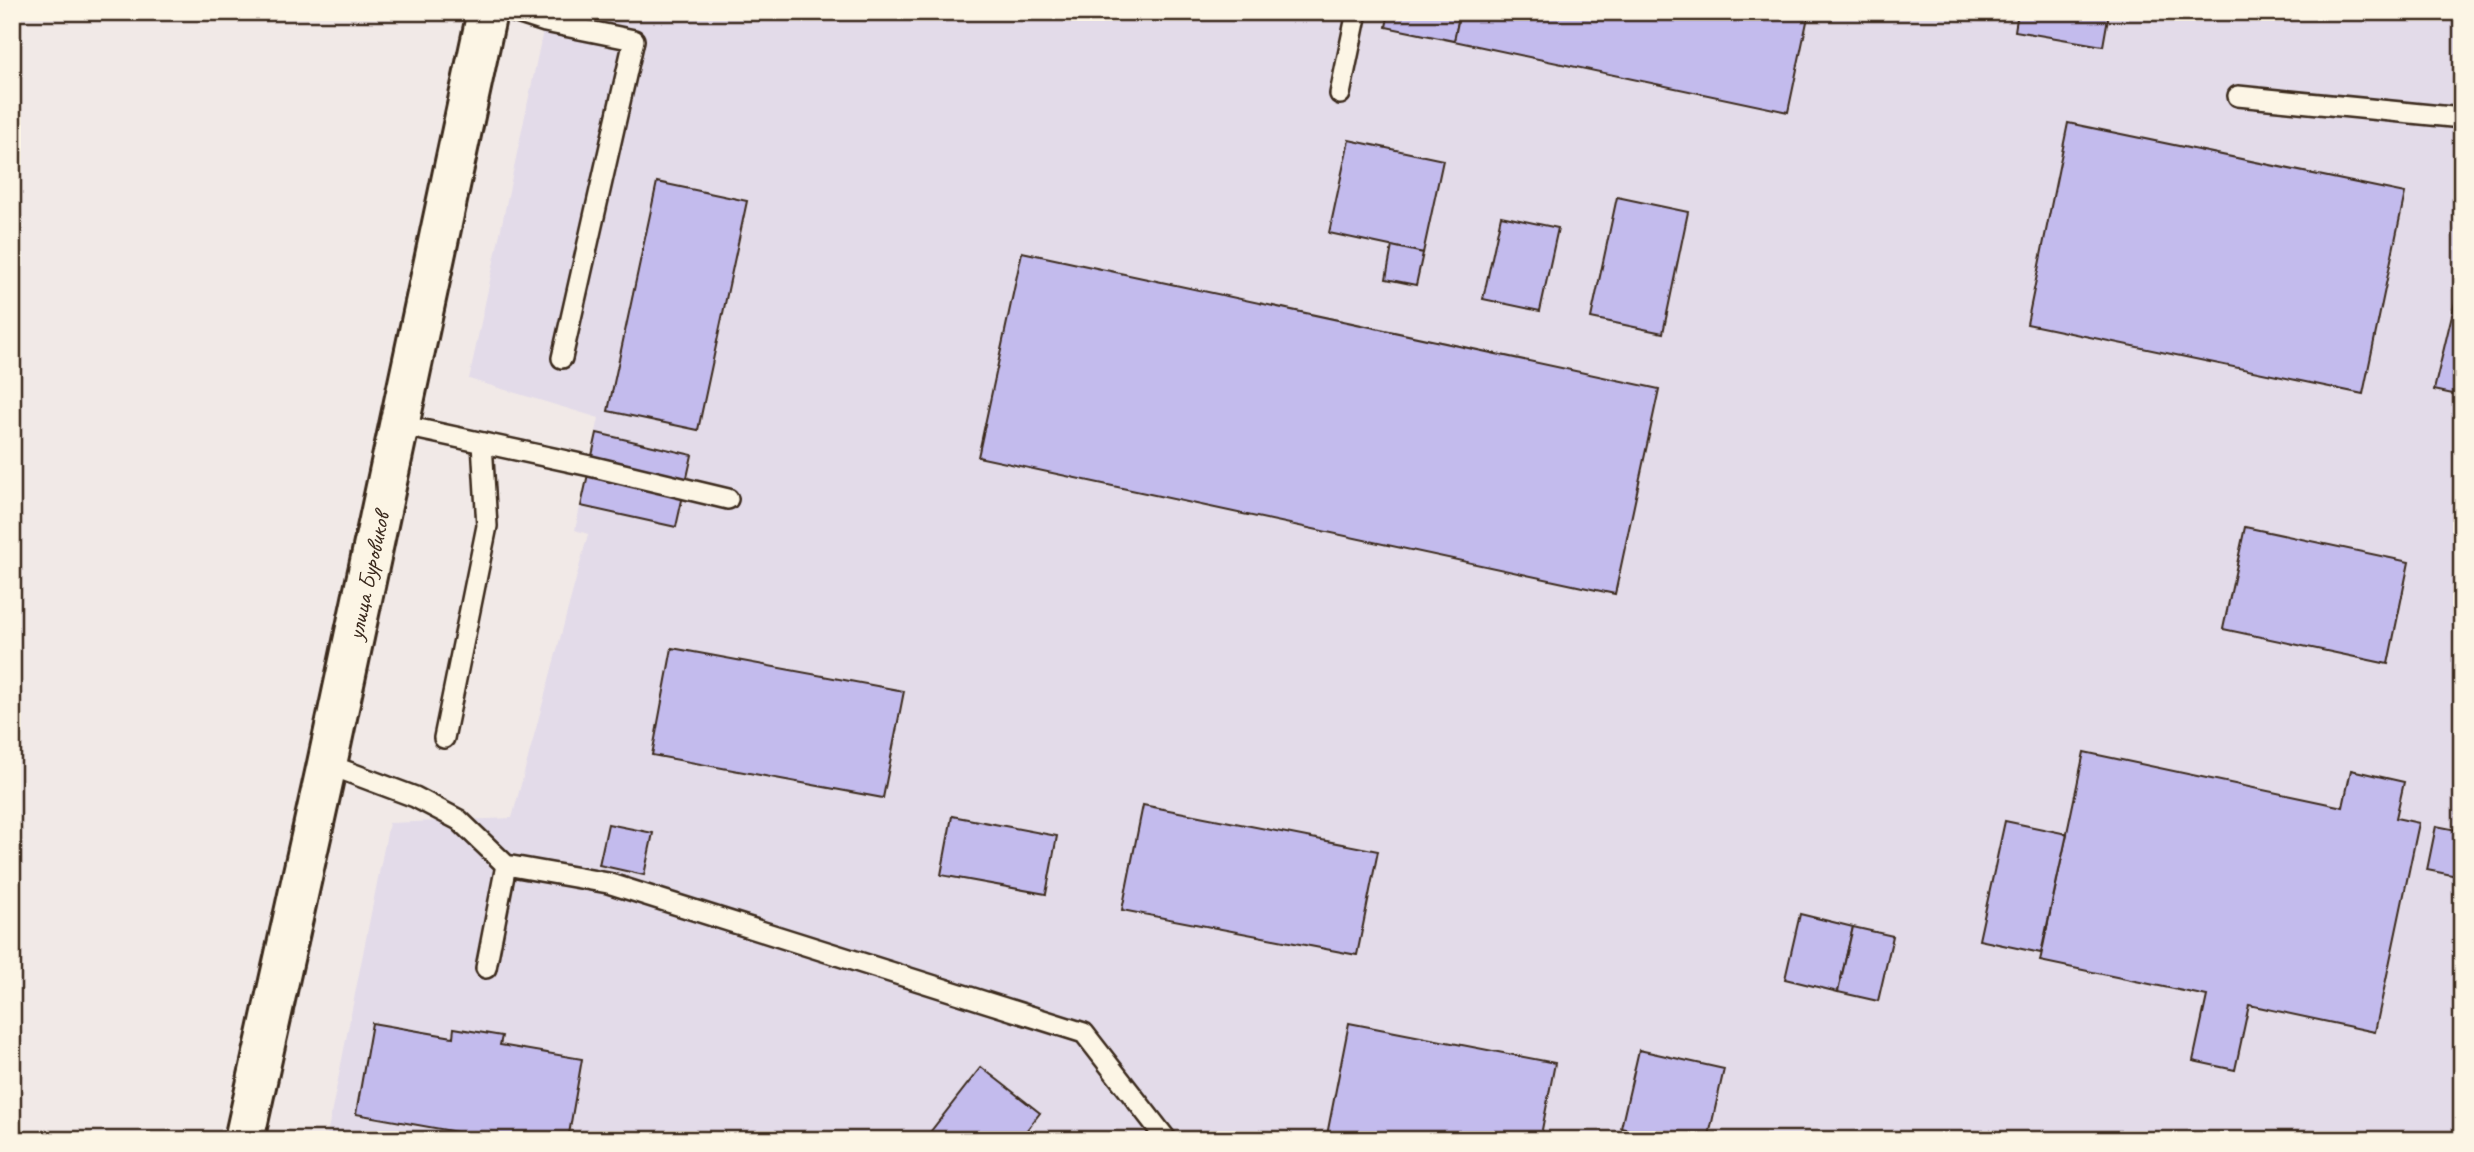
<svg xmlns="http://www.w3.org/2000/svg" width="2474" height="1152" viewBox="0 0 2474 1152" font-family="Caveat,sans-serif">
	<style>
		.built { fill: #e3dbe9 }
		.building { fill: #c3bbed; stroke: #3b2a1e; stroke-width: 2 }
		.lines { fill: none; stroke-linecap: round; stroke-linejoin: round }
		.service-casing { stroke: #3b2a1e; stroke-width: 24 }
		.minor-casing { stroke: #3b2a1e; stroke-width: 44 }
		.service { stroke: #fcf5e5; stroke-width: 19 }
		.minor { stroke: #fcf5e5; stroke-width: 38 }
		.labels { text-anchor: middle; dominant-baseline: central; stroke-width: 5; stroke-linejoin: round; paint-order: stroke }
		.street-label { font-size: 24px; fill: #3b2a1e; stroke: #fcf5e5 }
	</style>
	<rect width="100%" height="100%" fill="#f1e9e7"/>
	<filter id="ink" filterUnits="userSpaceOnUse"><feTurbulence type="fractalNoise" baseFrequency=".0143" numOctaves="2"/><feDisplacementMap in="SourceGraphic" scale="14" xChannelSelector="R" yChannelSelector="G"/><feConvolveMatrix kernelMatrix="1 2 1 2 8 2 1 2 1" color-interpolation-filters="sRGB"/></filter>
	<g filter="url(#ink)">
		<path class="built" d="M547,12h1915v1128h-2136l63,-317 123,-5 76,-284 -13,-4 24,-112 -130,-39z"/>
		<g class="building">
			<path d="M1389,12h71l-6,29 -68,-14z"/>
			<path d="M1460,12h349l-21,100 -334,-71z"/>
			<path d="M2018,12h91l-6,34 -88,-15z"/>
			<path d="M2068,123l337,70 -42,201 -336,-70z"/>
			<path d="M1349,140l94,20 -20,93 -94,-20z"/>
			<path d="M657,182l90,19 -49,229 -90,-19z"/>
			<path d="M1617,197l71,15 -25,121 -72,-15z"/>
			<path d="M1501,216l57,12 -18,83 -57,-12z"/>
			<path d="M1392,246l31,7 -7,32 -30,-6z"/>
			<path d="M1022,252l637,137 -44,205 -637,-137z"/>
			<path d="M2462,273v123l-28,-6z"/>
			<path d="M597,433l95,22 -16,72 -95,-21z"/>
			<path d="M2245,527l164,35 -21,102 -165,-35z"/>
			<path d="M672,648l232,43 -21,107 -231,-43z"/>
			<path d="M2084,752l259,55 8,-37 53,12 -8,36 23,5 -44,209 -126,-27 -14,65 -42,-9 14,-65 -167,-35z"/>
			<path d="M1143,805l235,46 -21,104 -235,-45z"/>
			<path d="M952,816l105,20 -11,58 -105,-19z"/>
			<path d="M2005,821l62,13 -26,119 -62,-13z"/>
			<path d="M608,824l45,9 -9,42 -45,-10z"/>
			<path d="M2436,826l26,5v46l-35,-7z"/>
			<path d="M1800,914l53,13 -15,65 -53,-13z"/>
			<path d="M1853,927l40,9 -15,65 -40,-9z"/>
			<path d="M372,1023l81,14 1,-9 48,8 -2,9 82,14 -14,81h-66l-146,-26z"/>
			<path d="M1349,1023l206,40 -15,77h-214z"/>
			<path d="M1639,1050l85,19 -16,71h-36l-51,-12z"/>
			<path d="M981,1067l59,46 -21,27h-95z"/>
			<path d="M1634,1132l35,8h-37z"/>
		</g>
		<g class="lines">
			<defs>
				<g id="service">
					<path d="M514,12l31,10 89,18 -72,318"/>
					<path d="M1340,94l17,-82"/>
					<path d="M2238,96l224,22"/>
					<path d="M400,425l190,41 138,33"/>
					<path d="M444,738l43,-212 -5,-83"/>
					<path d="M327,764l88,33 44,23 47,45 102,18 476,150 83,107"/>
					<path d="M486,968l20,-103"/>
				</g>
				<path id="minor" d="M244,1140l83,-376 160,-752"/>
			</defs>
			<use href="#service" class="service-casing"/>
			<use href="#minor" class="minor-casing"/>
			<use href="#service" class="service"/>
			<use href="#minor" class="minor"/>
		</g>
	</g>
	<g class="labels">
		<g class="street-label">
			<text transform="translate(368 576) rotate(-78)">улица Буровиков</text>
		</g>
	</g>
	<rect width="2474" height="1152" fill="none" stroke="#fcf5e5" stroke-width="42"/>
	<rect x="21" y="21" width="2432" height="1110" fill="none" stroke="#3b2a1e" stroke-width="2.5" filter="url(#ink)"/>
</svg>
